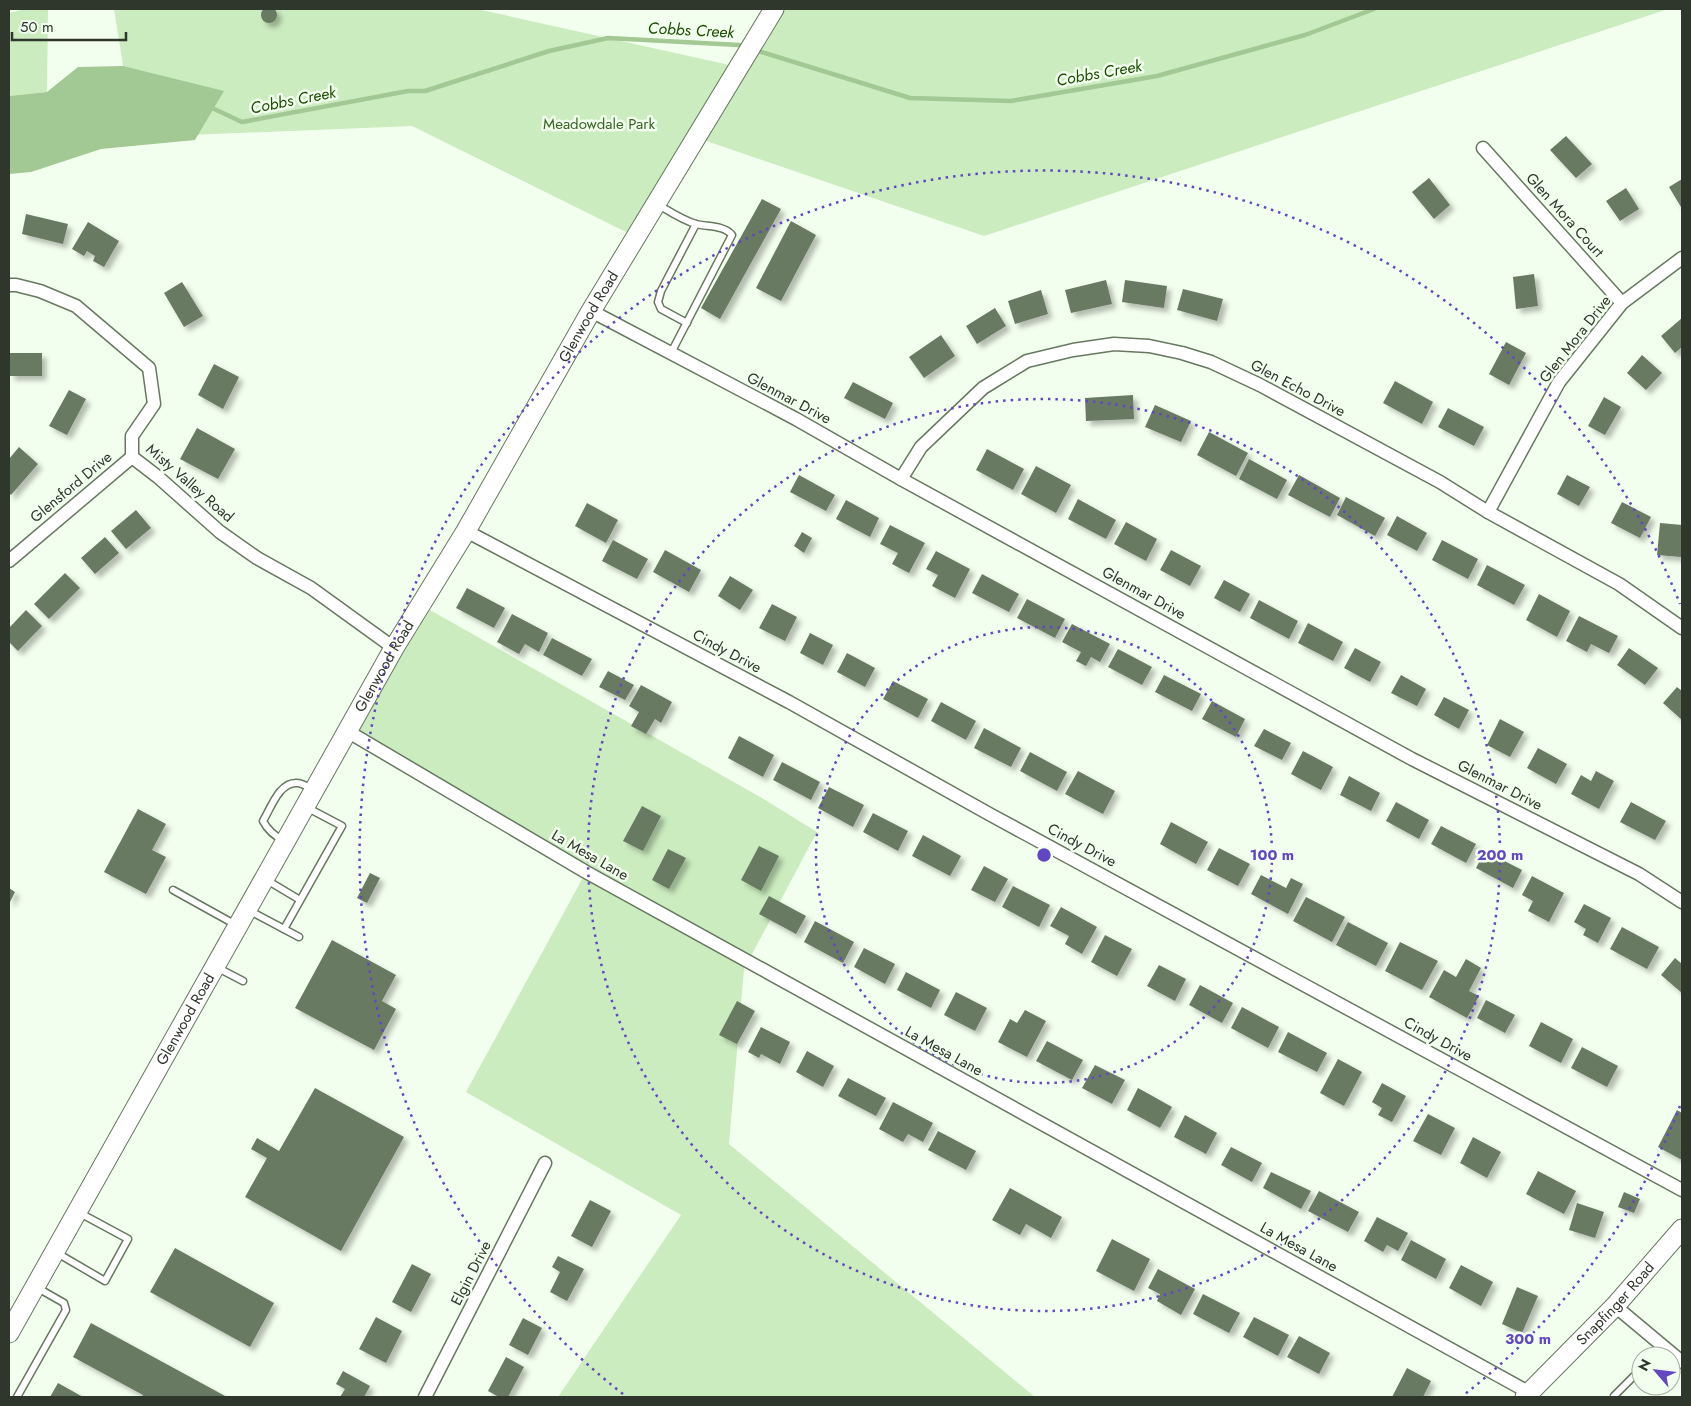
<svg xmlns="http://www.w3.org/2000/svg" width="1691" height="1406" viewBox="0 0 1691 1406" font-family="Jost,sans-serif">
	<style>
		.green { fill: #cbecbf }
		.water { fill: #a2c894 }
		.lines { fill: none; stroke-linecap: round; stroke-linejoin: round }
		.stream { stroke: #a2c894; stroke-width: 4.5 }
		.building { fill: #687a62; filter: url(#shadow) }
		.lane-casing { stroke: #677860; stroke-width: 9 }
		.street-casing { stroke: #677860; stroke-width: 15 }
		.secondary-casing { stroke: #677860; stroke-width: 21 }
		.lane { stroke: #fff; stroke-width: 6 }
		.street { stroke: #fff; stroke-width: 12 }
		.secondary { stroke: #fff; stroke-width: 19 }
		.ring { fill: none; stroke: #6148c1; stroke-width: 2.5; stroke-dasharray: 2.5 5 }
		.labels { text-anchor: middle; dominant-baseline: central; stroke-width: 5; stroke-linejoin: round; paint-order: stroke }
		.park-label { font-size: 15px; fill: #366521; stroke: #f3ffee }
		.street-label { font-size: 15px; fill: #2f362c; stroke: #f3ffee }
		.water-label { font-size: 16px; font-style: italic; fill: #1d4d01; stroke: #f3ffee }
		.centre { fill: #6148c1; stroke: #f3ffee; stroke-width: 2.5 }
		.ring-label { font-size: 15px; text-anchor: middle; font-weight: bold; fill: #6148c1; stroke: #f3ffee; stroke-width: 5; stroke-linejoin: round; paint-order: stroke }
	</style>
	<defs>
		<filter id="shadow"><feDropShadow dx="4.5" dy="4.5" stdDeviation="2.5" flood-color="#0004"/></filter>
	</defs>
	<rect width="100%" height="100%" fill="#f3ffee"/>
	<g class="green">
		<path d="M25,9h23l-1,83 -38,4v-83z"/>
		<path d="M114,9h363l257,57 35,-57h899l-684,227 -292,-100 -56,101 -224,-111 -223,9 -62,-45z"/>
		<path d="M430,610l332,188 55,34 -73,137 -15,175 306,253h-477l123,-182 -215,-123 120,-220 -232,-140z"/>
	</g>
	<path class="water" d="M123,66l101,25 -29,49 -94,9 -70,23 -22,2v-78l38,-4 31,-25z"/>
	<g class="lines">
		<g class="stream">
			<path d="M755,50l155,48 101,3 146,-25 148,-41 69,-26"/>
			<path d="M210,107l32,15 166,-31h17l124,-40 59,-13 131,7 6,2"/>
		</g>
	</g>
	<g class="building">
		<circle cx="269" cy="15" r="8"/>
		<path d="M1566,136l26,28 -16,14 -26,-28z"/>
		<path d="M1429,178l21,27 -16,14 -22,-27z"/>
		<path d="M1682,179v27l-1,1 -12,-20z"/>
		<path d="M1626,188l13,21 -19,12 -14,-20z"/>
		<path d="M762,199l19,10 -61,110 -19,-11z"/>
		<path d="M26,214l42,10 -5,20 -41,-10z"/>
		<path d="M791,221l25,14 -35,66 -25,-13z"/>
		<path d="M88,222l31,19 -15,26 -11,-6 2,-5 -8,-5 -3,5 -12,-7z"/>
		<path d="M1534,274l4,32 -22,3 -3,-32z"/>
		<path d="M1106,280l6,24 -41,9 -6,-23z"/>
		<path d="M1125,280l42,6 -3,22 -42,-6z"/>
		<path d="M182,282l21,34 -19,11 -20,-34z"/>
		<path d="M1183,289l40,10 -6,22 -40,-11z"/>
		<path d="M1041,290l7,24 -33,10 -7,-23z"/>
		<path d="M995,308l11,18 -29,18 -11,-18z"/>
		<path d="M1682,318v29l-7,6 -14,-17z"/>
		<path d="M941,335l14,21 -31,22 -15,-21z"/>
		<path d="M1506,342l20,11 -17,32 -20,-11z"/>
		<rect x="10" y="353" width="32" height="23"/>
		<path d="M1642,355l20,18 -16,17 -19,-17z"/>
		<path d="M214,364l25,13 -16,32 -25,-14z"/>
		<path d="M1395,381l38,21 -11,22 -39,-21z"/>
		<path d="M853,382l40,21 -8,16 -41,-21z"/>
		<path d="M69,390l17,9 -19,36 -18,-9z"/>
		<path d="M1133,395l1,24 -48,2 -1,-23z"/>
		<path d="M1604,397l17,10 -16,28 -17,-9z"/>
		<path d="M1155,405l36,16 -10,21 -36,-15z"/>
		<path d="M1448,408l36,19 -10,19 -36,-19z"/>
		<path d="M197,428l38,21 -17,30 -38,-20z"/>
		<path d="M1209,432l39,21 -12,23 -39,-21z"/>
		<path d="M19,447l19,17 -27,31 -2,-2v-34z"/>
		<path d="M987,449l37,20 -11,21 -37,-20z"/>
		<path d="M1249,459l38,21 -10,19 -38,-20z"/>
		<path d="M1036,466l35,19 -15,28 -35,-19z"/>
		<path d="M799,475l36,20 -9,16 -36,-19z"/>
		<path d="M1299,475l41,23 -10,19 -42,-22z"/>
		<path d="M1567,475l23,12 -11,19 -22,-12z"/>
		<path d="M1346,497l39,21 -10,18 -38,-21z"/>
		<path d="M1078,499l38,21 -10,19 -38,-20z"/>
		<path d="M846,500l33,18 -9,19 -34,-18z"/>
		<path d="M1622,502l29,15 -11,21 -29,-15z"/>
		<path d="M587,503l31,17 -12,23 -31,-17z"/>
		<path d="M136,510l15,18 -25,21 -15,-18z"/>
		<path d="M1397,516l30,17 -10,18 -30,-16z"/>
		<path d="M1126,522l31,17 -11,22 -32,-17z"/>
		<path d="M1660,523l22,2v32l-25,-2z"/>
		<path d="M890,525l35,18 -16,30 -17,-9 6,-11 -18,-9z"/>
		<path d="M802,532l10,6 -8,15 -10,-7z"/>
		<path d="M105,537l14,16 -24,21 -14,-16z"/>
		<path d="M613,540l35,19 -11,20 -35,-18z"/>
		<path d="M1442,540l36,19 -10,20 -36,-19z"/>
		<path d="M665,550l36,20 -12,22 -36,-20z"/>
		<path d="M1171,550l30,16 -11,20 -30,-16z"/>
		<path d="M936,551l34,18 -15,29 -23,-12 6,-11 -12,-6z"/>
		<path d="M1487,565l38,20 -11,20 -37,-20z"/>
		<path d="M65,573l15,15 -31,31 -15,-15z"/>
		<path d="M982,574l37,20 -10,18 -37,-19z"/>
		<path d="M730,576l23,14 -13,20 -22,-14z"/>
		<path d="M1224,580l26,14 -10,18 -26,-14z"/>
		<path d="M467,588l38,20 -11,20 -38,-20z"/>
		<path d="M1539,594l31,17 -13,26 -31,-17z"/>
		<path d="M1027,599l38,20 -10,19 -38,-20z"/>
		<path d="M1259,600l39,21 -9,18 -39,-21z"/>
		<path d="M772,604l25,13 -12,24 -26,-13z"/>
		<path d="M26,610l16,16 -24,25 -9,-9v-14z"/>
		<path d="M512,614l36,19 -9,19 -14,-8 -6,10 -22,-12z"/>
		<path d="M1579,616l39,20 -9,17 -18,-9 -4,8 -21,-11z"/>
		<path d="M1308,623l35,19 -10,19 -35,-18z"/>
		<path d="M1072,624l38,20 -10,18 -9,-5 -5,9 -10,-5 5,-9 -19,-10z"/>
		<path d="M810,633l23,12 -10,20 -23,-12z"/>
		<path d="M552,638l40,21 -10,17 -39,-21z"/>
		<path d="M1355,648l26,14 -11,20 -26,-14z"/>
		<path d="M1629,648l29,20 -13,17 -28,-20z"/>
		<path d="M1118,649l34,18 -10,18 -34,-18z"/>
		<path d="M847,653l28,15 -10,19 -28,-15z"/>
		<path d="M608,671l26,14 -9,15 -26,-13z"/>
		<path d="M1164,675l37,19 -9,17 -37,-19z"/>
		<path d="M1401,675l25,14 -9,17 -26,-13z"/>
		<path d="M893,681l35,18 -10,19 -35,-19z"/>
		<path d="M641,685l31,17 -11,21 -6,-4 -9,15 -15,-8 8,-14 -10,-6z"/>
		<path d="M1677,687l5,4v29l-19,-17z"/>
		<path d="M1444,697l25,13 -10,19 -25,-14z"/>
		<path d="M1212,701l33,18 -9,18 -34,-18z"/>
		<path d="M941,702l35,19 -10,19 -35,-19z"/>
		<path d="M1500,719l24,13 -14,25 -23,-12z"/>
		<path d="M984,728l37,20 -10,19 -37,-19z"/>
		<path d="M1264,729l27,14 -9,17 -28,-14z"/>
		<path d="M739,736l35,19 -11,22 -35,-19z"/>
		<path d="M1538,748l29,16 -11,20 -29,-16z"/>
		<path d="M1303,751l30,16 -12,23 -30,-16z"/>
		<path d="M1030,752l37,20 -10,19 -37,-20z"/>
		<path d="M782,762l38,20 -9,18 -38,-20z"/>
		<path d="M1078,771l37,20 -12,23 -38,-20z"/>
		<path d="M1596,771l18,10 -15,28 -28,-15 10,-19 10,6z"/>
		<path d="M1349,776l31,17 -9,18 -31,-16z"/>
		<path d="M829,787l35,18 -11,22 -35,-19z"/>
		<path d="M1396,802l33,18 -10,19 -33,-18z"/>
		<path d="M1631,802l35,19 -11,19 -35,-18z"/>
		<path d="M642,806l19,10 -18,35 -20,-10z"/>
		<path d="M138,809l28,15 -14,26 14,7 -20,37 -42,-22z"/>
		<path d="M873,813l35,18 -10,20 -35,-19z"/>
		<path d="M1171,822l37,20 -12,22 -36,-20z"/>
		<path d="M1441,826l35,18 -10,19 -35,-19z"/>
		<path d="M923,835l38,21 -11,20 -38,-20z"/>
		<path d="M759,846l20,10 -18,35 -20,-11z"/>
		<path d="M1219,848l31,16 -12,22 -31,-16z"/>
		<path d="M668,849l18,9 -17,31 -17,-9z"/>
		<path d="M1485,851l37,19 -9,18 -37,-20z"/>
		<path d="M984,866l24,13 -13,23 -24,-12z"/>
		<path d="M370,873l10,5 -13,25 -10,-5z"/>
		<path d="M1261,875l25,13 5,-10 12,6 -15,30 -37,-20z"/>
		<path d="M1532,876l32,17 -15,29 -21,-11 5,-10 -11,-6z"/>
		<path d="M1013,886l37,19 -11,22 -37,-20z"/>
		<path d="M9,888l6,4 -6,12z"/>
		<path d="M769,896l37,20 -10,18 -37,-20z"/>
		<path d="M1306,897l39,20 -13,25 -39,-21z"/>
		<path d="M1584,904l27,14 -13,25 -15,-8 3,-6 -12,-7z"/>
		<path d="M1061,907l36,20 -15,27 -17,-10 4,-8 -19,-10z"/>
		<path d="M815,921l39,21 -11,21 -39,-21z"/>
		<path d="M1348,922l40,21 -12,23 -40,-21z"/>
		<path d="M1622,927l37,20 -12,22 -37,-20z"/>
		<path d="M1105,935l27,14 -15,27 -26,-14z"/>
		<path d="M332,940l64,35 -14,26 14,8 -22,41 -79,-42z"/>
		<path d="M1400,942l38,19 -16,29 -37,-19z"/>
		<path d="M864,948l31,16 -10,20 -31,-17z"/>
		<path d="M1675,958l7,6v29l-21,-18z"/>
		<path d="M1466,959l15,9 -12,23 10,5 -12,22 -38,-21 15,-27 12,7z"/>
		<path d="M1159,965l27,14 -11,22 -28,-15z"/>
		<path d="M906,972l34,18 -9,18 -34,-18z"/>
		<path d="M1200,985l33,18 -11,20 -33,-18z"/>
		<path d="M956,992l31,16 -12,23 -31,-16z"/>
		<path d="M1486,1000l29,15 -10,18 -28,-15z"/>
		<path d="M737,1001l18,10 -18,33 -18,-9z"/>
		<path d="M1242,1007l37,20 -11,21 -37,-20z"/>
		<path d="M1025,1010l21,11 -19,36 -29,-15 12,-23 7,4z"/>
		<path d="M1541,1022l32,17 -12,24 -32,-17z"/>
		<path d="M761,1027l29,15 -10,22 -19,-10 -2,4 -11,-6z"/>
		<path d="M1288,1032l39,21 -10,19 -39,-20z"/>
		<path d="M1047,1041l36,19 -11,20 -36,-19z"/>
		<path d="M1582,1047l36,19 -11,21 -36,-19z"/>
		<path d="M807,1051l27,15 -11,21 -27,-15z"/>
		<path d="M1338,1059l24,13 -18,34 -24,-13z"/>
		<path d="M1095,1065l30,15 -13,24 -30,-16z"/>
		<path d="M848,1078l38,20 -10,18 -38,-20z"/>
		<path d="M1382,1083l24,13 -14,26 -14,-7 4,-7 -10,-6z"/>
		<path d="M315,1088l89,49 -63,114 -96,-54 22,-39 -16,-9 6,-11 22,13z"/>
		<path d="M1138,1088l34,19 -12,21 -33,-18z"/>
		<path d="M893,1102l40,21 -10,19 -15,-8 -5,8 -24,-13z"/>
		<path d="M1677,1110l5,3v47l-24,-13z"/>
		<path d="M1428,1114l27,14 -14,27 -28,-14z"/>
		<path d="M1185,1115l32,18 -11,21 -32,-17z"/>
		<path d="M938,1131l38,20 -10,19 -38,-20z"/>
		<path d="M1473,1137l28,15 -14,26 -27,-15z"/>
		<path d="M1231,1147l31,16 -10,19 -31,-17z"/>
		<path d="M1538,1171l38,20 -12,23 -38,-20z"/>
		<path d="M1271,1172l40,19 -10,18 -38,-21z"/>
		<path d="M1010,1188l52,29 -11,21 -25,-14 -6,11 -28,-15z"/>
		<path d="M1319,1191l40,21 -11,20 -40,-21z"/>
		<path d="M1624,1192l16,7 -6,14 -16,-6z"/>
		<path d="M590,1200l21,11 -19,36 -21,-11z"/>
		<path d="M1577,1203l27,9 -9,26 -26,-8z"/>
		<path d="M1377,1217l31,16 -10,18 -11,-6 -4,7 -19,-11z"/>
		<path d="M1112,1239l38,20 -16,32 -38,-20z"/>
		<path d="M1411,1240l35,19 -10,20 -35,-19z"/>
		<path d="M175,1248l99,55 -24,44 -100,-55z"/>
		<path d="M558,1256l26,13 -17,32 -17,-9 10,-20 -8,-5z"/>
		<path d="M412,1264l19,10 -20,38 -19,-10z"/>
		<path d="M1461,1265l32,17 -12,24 -32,-18z"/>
		<path d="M1158,1269l37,20 -14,26 -24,-14 3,-7 -12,-6z"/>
		<path d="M1517,1287l21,9 -16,37 -20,-9z"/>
		<path d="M1203,1294l37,19 -11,20 -36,-19z"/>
		<path d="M376,1317l26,14 -16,32 -27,-14z"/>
		<path d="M1254,1317l35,18 -11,21 -35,-19z"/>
		<path d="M523,1318l19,10 -14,27 -19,-10z"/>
		<path d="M91,1323l136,74h-85l1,-2 -70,-38z"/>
		<path d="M1299,1336l31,17 -11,21 -32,-17z"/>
		<path d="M506,1357l18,10 -16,30h-9l-11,-6z"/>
		<path d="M1407,1368l24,13 -8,16h-31z"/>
		<path d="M343,1371l27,15 -6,11h-24l5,-8 -9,-5z"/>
		<path d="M58,1383l25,14h-33z"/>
	</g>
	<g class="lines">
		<defs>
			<g id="lane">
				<path d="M657,204c12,7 25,16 39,20 11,3 28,1 36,11l-61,118"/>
				<path d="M687,323l-26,-14 -3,-7 3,-11 35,-67"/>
				<path d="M284,841c-9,-5 -16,-10 -21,-20 8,-13 16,-39 34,-38 5,0 11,4 15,6"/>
				<path d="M265,879l35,21"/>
				<path d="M173,890l63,35"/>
				<path d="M250,911l49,26"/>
				<path d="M284,929l58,-103 -36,-19"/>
				<path d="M218,968l25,13"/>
				<path d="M57,1253l48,28 23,-42 -50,-27"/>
				<path d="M1651,1356l10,-12"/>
				<path d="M1614,1396l27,-27"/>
				<path d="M17,1397l49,-87 -2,-7 -28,-16"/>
			</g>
			<g id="street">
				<path d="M1483,148l139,155"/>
				<path d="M9,285h7l24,6 36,15 73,62 5,36 -22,32v21"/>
				<path d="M591,311l205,108 105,60 511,280 227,115 43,28"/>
				<path d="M132,457l26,20 62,55 37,26 54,30 83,60"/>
				<path d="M901,479l20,-32 62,-59 44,-27 46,-11 41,-6 35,2 33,7 29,9 49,23 180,97 48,30 131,72 63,44"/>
				<path d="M1488,512l71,-130 63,-79 60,-45"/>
				<path d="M466,531l323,171 202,113 691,375"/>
				<path d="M9,561l123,-104"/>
				<path d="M347,731l239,141 944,521"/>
				<path d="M1615,1306l67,56"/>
				<path d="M425,1397l120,-234"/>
			</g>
			<g id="secondary">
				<path id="s1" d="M9,1333l385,-685 72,-117 125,-220 183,-302"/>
				<path id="s2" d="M1525,1397l90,-91 67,-77"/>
			</g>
		</defs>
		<use href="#lane" class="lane-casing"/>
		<use href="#street" class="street-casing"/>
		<use href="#secondary" class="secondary-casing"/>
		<use href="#lane" class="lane"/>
		<use href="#street" class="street"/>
		<use href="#secondary" class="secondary"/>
	</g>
	<g class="ring">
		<circle cx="1044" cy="855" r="228"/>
		<circle cx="1044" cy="855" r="456"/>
		<path d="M1680 1106A684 684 0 0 1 1465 1394M623 1394A684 684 0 1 1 1680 604"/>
	</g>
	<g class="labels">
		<g class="park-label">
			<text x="599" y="124">Meadowdale Park</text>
		</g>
		<g class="street-label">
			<text transform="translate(1565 215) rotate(48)">Glen Mora Court</text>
			<text stroke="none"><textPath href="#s1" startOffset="1170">Glenwood Road</textPath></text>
			<text transform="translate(1575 339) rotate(-52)">Glen Mora Drive</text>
			<text transform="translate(1298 388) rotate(28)">Glen Echo Drive</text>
			<text transform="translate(789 398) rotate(28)">Glenmar Drive</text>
			<text transform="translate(190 483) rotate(41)">Misty Valley Road</text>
			<text transform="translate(71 487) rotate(-40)">Glensford Drive</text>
			<text transform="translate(1144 593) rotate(29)">Glenmar Drive</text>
			<text transform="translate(727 651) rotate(28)">Cindy Drive</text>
			<text stroke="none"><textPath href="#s1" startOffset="765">Glenwood Road</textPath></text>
			<text transform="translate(1500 785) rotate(27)">Glenmar Drive</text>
			<text transform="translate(1082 845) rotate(28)">Cindy Drive</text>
			<text transform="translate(590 855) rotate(30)">La Mesa Lane</text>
			<text stroke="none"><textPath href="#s1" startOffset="360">Glenwood Road</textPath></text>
			<text transform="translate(1438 1039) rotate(29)">Cindy Drive</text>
			<text transform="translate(944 1051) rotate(29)">La Mesa Lane</text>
			<text transform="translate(1299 1247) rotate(29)">La Mesa Lane</text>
			<text transform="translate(471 1273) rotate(-63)">Elgin Drive</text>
			<text stroke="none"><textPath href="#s2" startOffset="130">Snapfinger Road</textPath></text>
		</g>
		<g class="water-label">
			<text transform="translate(691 30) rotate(3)">Cobbs Creek</text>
			<text transform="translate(1099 73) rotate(-10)">Cobbs Creek</text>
			<text transform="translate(293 100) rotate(-11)">Cobbs Creek</text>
		</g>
	</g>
	<circle cx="1044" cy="855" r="8" class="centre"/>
	<g class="ring-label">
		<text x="1272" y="860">100 m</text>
		<text x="1500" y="860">200 m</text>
		<text x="1528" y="1344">300 m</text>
	</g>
	<rect width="1691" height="1406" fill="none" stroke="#2f362c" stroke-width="20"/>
	<g transform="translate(1656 1371) rotate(298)"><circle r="24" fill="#f3ffee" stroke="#a5afa0"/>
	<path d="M0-4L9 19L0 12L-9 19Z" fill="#6148c1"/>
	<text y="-8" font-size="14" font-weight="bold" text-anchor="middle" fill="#2f362c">N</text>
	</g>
	<path d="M12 32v8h114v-8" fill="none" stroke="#2f362c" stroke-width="2.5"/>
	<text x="20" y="32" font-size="15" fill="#2f362c" stroke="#f3ffee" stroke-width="4" paint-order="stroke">50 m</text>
</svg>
